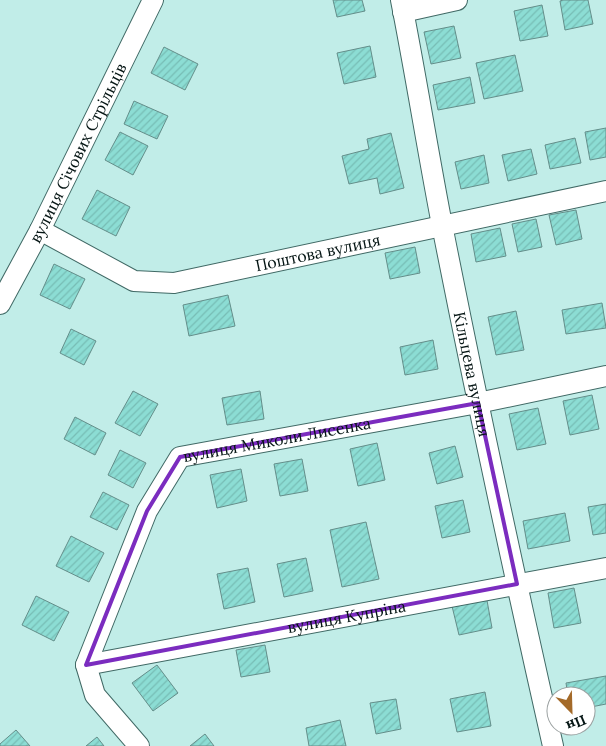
<svg xmlns="http://www.w3.org/2000/svg" width="606" height="746" viewBox="0 0 606 746" font-family="Lora,serif">
	<style>
		.building { fill: url(#building-hatch); stroke: #648e8a }
		.lines { fill: none; stroke-linecap: round; stroke-linejoin: round }
		.minor-casing { stroke: #406965; stroke-width: 22 }
		.minor { stroke: #fff; stroke-width: 20 }
		.marked { fill: none; stroke: #7b2cbf; stroke-width: 4; stroke-linejoin: round }
		.labels { text-anchor: middle; dominant-baseline: central; stroke-width: 4.5; stroke-linejoin: round; paint-order: stroke }
		.street-label { font-size: 16px; fill: #051514; stroke: #fff }
	</style>
	<defs>
		<pattern id="building-hatch" width="6" height="6" patternUnits="userSpaceOnUse" patternTransform="scale(1.25)"><rect width="6" height="6" fill="#8cddd4"/><path d="M-1 1l2-2M0 6l6-6M5 7l2-2" fill="none" stroke="#77bdb5"/></pattern>
	</defs>
	<rect width="100%" height="100%" fill="#c1ede8"/>
	<g class="building">
		<path d="M333,0h29l3,11 -28,6z"/>
		<path d="M563,0h25l5,24 -28,6 -5,-29z"/>
		<path d="M542,5l6,31 -28,5 -6,-30z"/>
		<path d="M454,26l7,32 -30,6 -7,-32z"/>
		<path d="M370,46l6,31 -32,7 -7,-31z"/>
		<path d="M164,47l34,17 -13,26 -34,-17z"/>
		<path d="M515,55l8,36 -39,8 -8,-36z"/>
		<path d="M470,77l5,26 -37,7 -5,-25z"/>
		<path d="M134,101l34,15 -11,23 -33,-15z"/>
		<path d="M606,128v29l-16,3 -5,-28z"/>
		<path d="M120,132l28,14 -15,29 -28,-15z"/>
		<path d="M391,133l13,55 -24,6 -3,-16 -28,6 -7,-28 27,-7 -2,-10z"/>
		<path d="M575,138l6,25 -31,6 -5,-24z"/>
		<path d="M531,149l6,25 -29,7 -6,-26z"/>
		<path d="M484,155l5,28 -28,6 -6,-27z"/>
		<path d="M97,190l33,17 -14,29 -34,-17z"/>
		<path d="M576,210l6,29 -26,6 -7,-30z"/>
		<path d="M536,219l6,28 -24,5 -6,-28z"/>
		<path d="M500,228l6,28 -30,6 -5,-28z"/>
		<path d="M415,247l5,26 -30,6 -5,-26z"/>
		<path d="M54,264l31,15 -15,30 -30,-14z"/>
		<path d="M228,295l7,31 -46,10 -6,-31z"/>
		<path d="M602,303l4,25 -40,6 -4,-24z"/>
		<path d="M516,311l8,39 -28,5 -8,-38z"/>
		<path d="M71,329l25,12 -12,24 -24,-12z"/>
		<path d="M433,340l5,29 -33,6 -5,-28z"/>
		<path d="M133,391l25,13 -18,32 -25,-13z"/>
		<path d="M260,391l4,28 -37,6 -5,-27z"/>
		<path d="M592,395l7,34 -29,6 -7,-34z"/>
		<path d="M538,408l8,36 -29,6 -8,-36z"/>
		<path d="M75,417l31,16 -11,22 -31,-16z"/>
		<path d="M377,443l8,37 -27,6 -8,-37z"/>
		<path d="M455,446l8,31 -26,7 -8,-31z"/>
		<path d="M120,450l26,13 -13,25 -25,-13z"/>
		<path d="M302,459l6,32 -28,5 -6,-32z"/>
		<path d="M241,469l6,32 -30,7 -7,-33z"/>
		<path d="M103,492l26,13 -12,25 -27,-13z"/>
		<path d="M463,500l7,32 -28,6 -7,-32z"/>
		<path d="M606,504v29l-13,2 -5,-28z"/>
		<path d="M565,513l5,28 -42,8 -5,-28z"/>
		<path d="M366,522l13,57 -37,8 -12,-57z"/>
		<path d="M71,536l33,17 -15,29 -33,-16z"/>
		<path d="M306,558l7,33 -29,6 -7,-33z"/>
		<path d="M248,568l7,34 -31,7 -7,-35z"/>
		<path d="M574,588l7,35 -27,5 -6,-35z"/>
		<path d="M486,595l6,33 -33,7 -8,-33z"/>
		<path d="M36,596l33,16 -15,29 -32,-16z"/>
		<path d="M265,645l5,27 -29,5 -5,-27z"/>
		<path d="M157,665l21,28 -25,18 -21,-28z"/>
		<path d="M606,676v28l-20,4v-12h-18l-2,-13z"/>
		<path d="M485,692l6,34 -34,6 -7,-33z"/>
		<path d="M396,699l5,30 -25,5 -6,-31z"/>
		<path d="M340,720l6,26h-37l-3,-18z"/>
		<path d="M16,730l14,16h-30v-2z"/>
		<path d="M205,734l9,12h-24z"/>
		<path d="M97,737l7,9h-18z"/>
	</g>
	<g class="lines">
		<defs>
			<g id="minor">
				<path id="s1" d="M401,0c15,76 27,153 42,230 34,172 71,344 110,516"/>
				<path d="M403,12l54,-12"/>
				<path id="s2" d="M40,230l94,51 40,2 432,-92"/>
				<path id="s3" d="M0,304l40,-74 113,-230"/>
				<path id="s4" d="M86,665l520,-97"/>
				<path id="s5" d="M139,746l-44,-51 -9,-30 61,-154 33,-54 298,-54 128,-27"/>
			</g>
		</defs>
		<use href="#minor" class="minor-casing"/>
		<use href="#minor" class="minor"/>
	</g>
	<path class="marked" d="M478,403l39,181 -431,81 61,-154 33,-54z"/>
	<g class="labels">
		<g class="street-label">
			<text stroke="none"><textPath href="#s3" startOffset="170">вулиця Січових Стрільців</textPath></text>
			<text stroke="none"><textPath href="#s2" startOffset="294">Поштова вулиця</textPath></text>
			<text stroke="none"><textPath href="#s1" startOffset="381">Кільцева вулиця</textPath></text>
			<text stroke="none"><textPath href="#s5" startOffset="426">вулиця Миколи Лисенка</textPath></text>
			<text stroke="none"><textPath href="#s4" startOffset="265">вулиця Купріна</textPath></text>
		</g>
	</g>
	<g transform="translate(571 711) rotate(157)"><circle r="24" fill="#ffffff" stroke="#9ba1a1"/>
	<path d="M0-4L9 19L0 12L-9 19Z" fill="#a46a29"/>
	<text y="-8" font-size="14" font-weight="bold" text-anchor="middle" fill="#051514">Пн</text>
	</g>
</svg>
